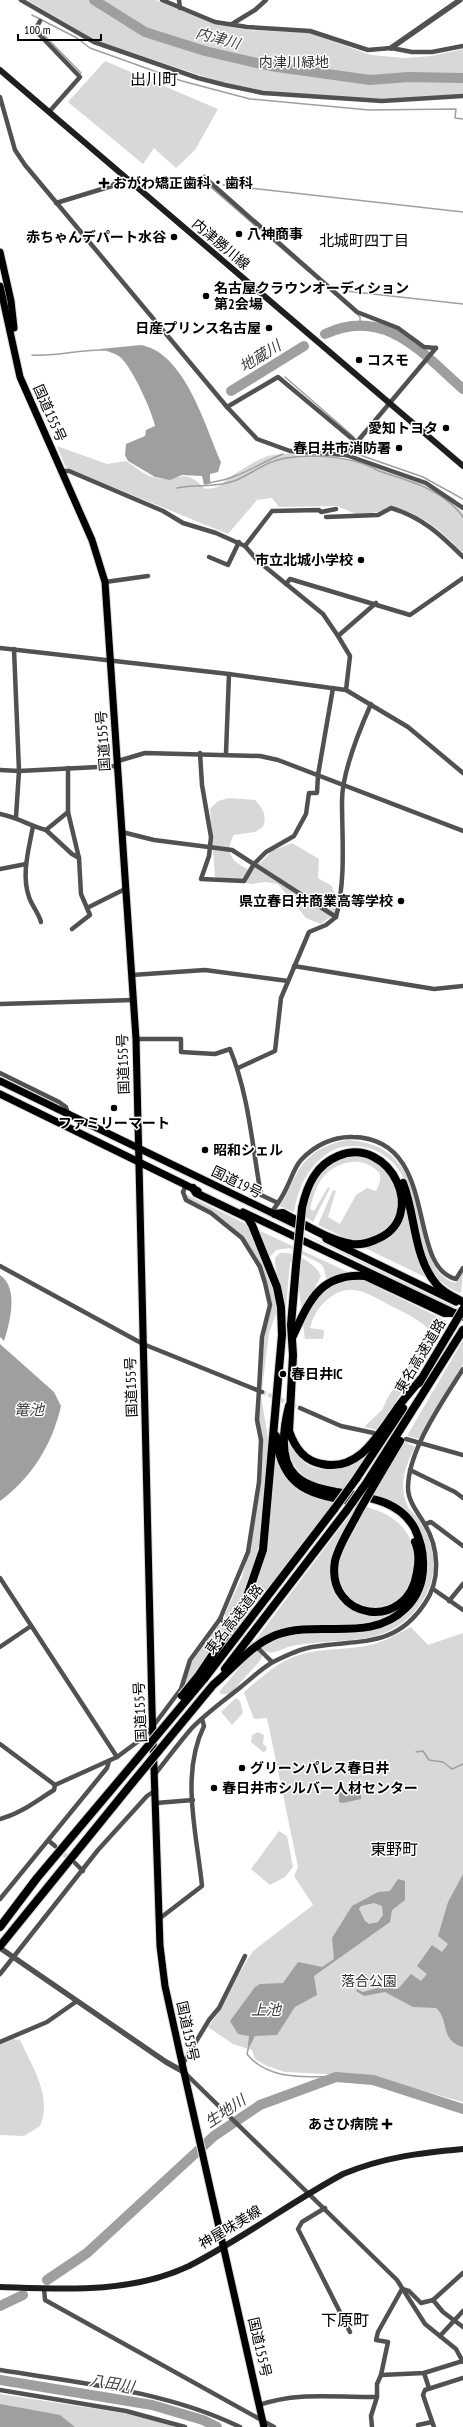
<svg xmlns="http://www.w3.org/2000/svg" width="463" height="2427" viewBox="0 0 463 2427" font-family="'PT Sans Narrow','Noto Sans JP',sans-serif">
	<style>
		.green { fill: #d8d8d8 }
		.water { fill: #9f9f9f; fill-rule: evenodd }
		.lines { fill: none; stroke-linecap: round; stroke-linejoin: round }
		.stream { stroke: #9f9f9f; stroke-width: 1.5 }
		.river { stroke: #9f9f9f; stroke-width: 10 }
		.minor-tunnel { stroke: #d9d9d9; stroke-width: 4.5; stroke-dasharray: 4.5 2; stroke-linecap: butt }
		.trunk-casing { stroke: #dbdbdb; stroke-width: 9 }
		.motorway-casing { stroke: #dbdbdb; stroke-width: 10 }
		.minor { stroke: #515151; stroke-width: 4.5 }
		.tertiary { stroke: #515151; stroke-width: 5.5 }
		.secondary { stroke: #1e1e1e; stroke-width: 6 }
		.trunk { stroke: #000; stroke-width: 7 }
		.motorway { stroke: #000; stroke-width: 8 }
		.motorway-bridge-casing { stroke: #dbdbdb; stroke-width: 10; stroke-linecap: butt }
		.motorway-bridge { stroke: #000; stroke-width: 8 }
		.poi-dot { fill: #000; stroke: #fff; stroke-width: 1.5 }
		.labels { text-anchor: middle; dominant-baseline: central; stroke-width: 3; stroke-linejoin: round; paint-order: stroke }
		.park-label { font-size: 14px; fill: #2f2f2f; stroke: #fff }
		.poi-label { font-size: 14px; font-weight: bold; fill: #000; stroke: #fff; text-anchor: start }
		.street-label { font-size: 14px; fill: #000; stroke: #fff }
		.water-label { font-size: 15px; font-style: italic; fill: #404040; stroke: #fff }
		.neighbourhood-label { font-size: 15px; fill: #000; stroke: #fff }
		.quarter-label { font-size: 16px; fill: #000; stroke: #fff }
	</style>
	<rect width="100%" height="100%" fill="#fff"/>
	<g class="green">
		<path d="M27,0h128l61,24 31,6 63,3 61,22 34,3 26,-2 32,-7v46l-66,4 -51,-1 -82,-7 -38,-7 -131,-44z"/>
		<path d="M105,61l113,48 -23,41 -19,18 -22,-20 -11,16 -75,-62z"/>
		<path d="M57,446l50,18 19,-3c8,5 18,14 27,16 24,8 29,-13 52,12 3,-1 8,0 12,-2 4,-1 8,-6 11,-9 12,-7 27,-18 40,-22 42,-12 172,19 195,57v40c-24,-24 -39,-38 -73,-47l-12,6 -20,3 -21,-9 -58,1 -7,-9 -15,2 -29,34 -162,-66z"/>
		<path d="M229,798l26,2c8,9 12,15 8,27l-8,5 -21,3c-10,17 -2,27 14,34l13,-7 11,-11 20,-8 27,16 -1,19 14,8 4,12 2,13 -17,13 -15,-6 -28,-34 -12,-2 -15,2 -36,-7 -5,-68 8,-8z"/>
		<path d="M348,1140c74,5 64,72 86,125 6,10 11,15 22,18l7,-10 -2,20c-66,-21 -23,-122 -92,-145 -10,-3 -26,-3 -36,2 -24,14 -34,35 -39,62l-15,-6c7,-9 10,-17 15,-27 11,-24 29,-35 54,-39z"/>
		<path d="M352,1155l17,3 15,8 14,25v18l-6,15 -7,9 -22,7h-13l-32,-15 15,-35 3,1 -8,26 12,7 16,-29 11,-7 9,3c2,-4 5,-10 4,-15 0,-3 -2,-5 -5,-7 -14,-12 -34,-8 -48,4 -10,9 -14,23 -17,36l4,2 14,-24 2,1 -17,34 -9,-6 7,-30 17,-23z"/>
		<path d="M155,1161l308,150v2z"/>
		<path d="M185,1194l63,31 28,73 1,13 -8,22 -7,56 -2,-5c2,-17 3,-35 5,-52 1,-9 7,-18 6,-27 -5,-55 -39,-83 -85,-107z"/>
		<path d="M405,1198l26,82 -70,-34c35,-5 35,-18 44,-48z"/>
		<path d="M256,1229l94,44 -23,8 -3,-12 -3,-5 -31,-16 -14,2 -7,8z"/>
		<path d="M280,1253c13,-2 36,10 41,23l-19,35 -5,-33 2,-12 -9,-4 -5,57 -10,-56v-5z"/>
		<path d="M361,1279l85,42 -68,109 -14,-3 18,-17 6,-13 43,-65c-10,-12 -24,-18 -38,-25 -23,-12 -43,-28 -66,-7 -9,7 -14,17 -17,28l14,2 -1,9h-18l-2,-15 11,-23 17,-17 15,-4z"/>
		<path d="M463,1340v24l-43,75 -13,-3z"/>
		<path d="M261,1396l8,48 -10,109 -18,55h-2l-8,16 -5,-3 -1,-7 17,-37 12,-48 7,-46 2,-43 -4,-20z"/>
		<path d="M287,1432c3,7 6,16 10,22 18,27 53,14 71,-2l-25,38c-37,-6 -56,-18 -56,-58z"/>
		<path d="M404,1441l11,6c-10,19 -17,39 -7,60 2,4 6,6 8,9 6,9 11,17 14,27 14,41 -16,83 -55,93 -16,5 -32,4 -48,6 -13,1 -26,2 -39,5 -6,2 -13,7 -20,5 -3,0 -5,-3 -8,-4 11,-7 22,-12 34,-14 48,-6 115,12 131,-53 4,-18 3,-38 -7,-53 -10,-17 -26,-28 -46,-32z"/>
		<path d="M275,1450c6,32 29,46 60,52l-98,127 15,-31 12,-40z"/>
		<path d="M364,1496l-16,30 -16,56 11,21 16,10 21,3 15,-5 -2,5 -27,9 -58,2 -57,19z"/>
		<path d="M366,1507c35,9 54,31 47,69 -2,9 -10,24 -20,30 -4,2 -19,5 -24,4 -3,-1 -8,-4 -11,-6 -42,-22 -8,-69 8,-97z"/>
		<path d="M222,1624l7,3 -46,63 8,-27 27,-38z"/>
		<path d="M411,1627l17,18 35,-12v469l-94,-26 -84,-4 -18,-6 -12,-7 -3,-9 -19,-6 -25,-17c20,-25 27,-51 45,-76l60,-46 -19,-29 4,-9 -31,-149 -13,1 -10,-26 1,-2c16,-13 31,-28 51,-35 25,-9 52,-5 78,-12 14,-4 25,-11 37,-17z"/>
		<path d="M257,1650l4,2 1,5 -3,5 -29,32h-9l-2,-2 26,-31z"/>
		<path d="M236,1698l4,3 3,12 -11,12 -11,-13z"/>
		<path d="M258,1732l6,3 -1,9 4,3 -1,4 -3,1 -12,-10 1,-7z"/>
		<path d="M279,1831l8,5 6,31 -8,10 -15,8 -19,-16z"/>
		<path d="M12,2039l8,1c12,26 33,58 20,86l-16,10 -24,-1v-92z"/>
		<path d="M0,2394l123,19 56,14h-179z"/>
	</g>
	<g class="water">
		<path d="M141,345c44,8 64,81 80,117l-3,10 -8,2v7l3,2 -9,2 -2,-9 -20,-1 -12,5 -15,-3 -27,-16 -3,-6 1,-11 19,-8 1,-6 9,-4c-3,-15 -23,-59 -35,-69 -5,-4 -14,-6 -20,-8z"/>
		<path d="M0,1275c19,13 10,47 4,66l-4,-4z"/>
		<path d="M0,1344l54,48 7,14c-9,39 -29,71 -61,95z"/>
		<path d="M357,1787l4,3v9l-18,4 -4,-1v-10z"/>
		<path d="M463,1874v173c-24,-7 -13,-27 -27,-39l-23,-1 -28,-15 -21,4 -8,-5 1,-2 6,3 18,-5 17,2 13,-15 10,7 6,-7 -10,-8 15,-21 10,7 6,-8 -10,-8 10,-34z"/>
		<path d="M398,1879l7,2v19l-13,10 -2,12 -76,54 3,19 -22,12 -18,28 -22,1 -5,10 -2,-1 1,-9 -11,-2 -8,-13 25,-34 5,-3 23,-1 15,-21 24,5 12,-8 -2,-21 20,-32 26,-14 12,-1zM374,1903l8,3 1,9 -5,7 -9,2 -4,-3 -6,-12 2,-3z"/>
		<path d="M0,2404l60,11 15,12h-75z"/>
	</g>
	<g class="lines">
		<g class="stream">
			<path d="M32,15l45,23 13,10 92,33 68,18 119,11 87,-1 -1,9 8,1"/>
			<path d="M40,31l41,42"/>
			<path d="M206,183l103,89"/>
			<path d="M223,185l240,27"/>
			<path d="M346,291l117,13"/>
			<path d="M357,314l3,3v8"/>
			<path d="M32,355c25,2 48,-6 72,-5"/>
			<path d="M285,377l69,60"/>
			<path d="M357,454l66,23 40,22"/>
			<path d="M213,482c25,-3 46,-19 70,-28"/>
			<path d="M177,488c19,-4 38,0 57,-7 18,-7 32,-20 52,-23 26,-4 61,-2 85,9 3,1 5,3 8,4 30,10 64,18 84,46"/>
			<path d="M416,1752l7,-1 6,9 14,2 9,7 11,-5"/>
			<path d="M249,2045l-2,9c21,27 59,22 89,23"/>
		</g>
		<g class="river">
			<path d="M94,0l51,32 60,19 65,15 100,14 38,-3 55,1"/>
			<path d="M325,334c60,-28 97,19 138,55"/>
			<path d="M231,391l73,-45"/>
			<path d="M47,2280l40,-27 127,-117 46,-31 76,-28 37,3 90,29"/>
			<path d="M0,2306l23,-11"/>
			<path d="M0,2380l152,25 51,15 14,7"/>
		</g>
		<g class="minor-tunnel">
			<path d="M262,1392l38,16"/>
			<path d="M230,1626l28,22"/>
			<path d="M59,1850l13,11"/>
		</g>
		<defs>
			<g id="trunk">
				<path d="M0,252l11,49 3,27"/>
				<path d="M0,286l20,91 72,163 13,42 31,457 16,670 8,237 5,40 19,86 80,355"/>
				<path d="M0,1081l301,146"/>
				<path d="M0,1094l198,97"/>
				<path d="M243,1212l220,105"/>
				<path d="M326,1239l130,63"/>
			</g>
			<g id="motorway">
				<path d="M403,1183c13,33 10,74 34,102 7,8 17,12 26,17"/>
				<path d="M193,1188l3,5 52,25 4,7 25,62 4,20 1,28 -19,215 -21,61 -43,64"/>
				<path d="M275,1214l8,-1c21,11 45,27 69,31 7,1 16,-1 23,-4 56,-21 15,-106 -37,-84 -22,9 -31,29 -36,52"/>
				<path d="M296,1266l-5,59 2,30 -4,76c6,17 15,30 33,33 37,8 55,-28 74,-54 7,-11 17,-21 25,-31"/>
				<path d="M293,1336c16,-35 27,-63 72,-60l79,37h10"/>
				<path d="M419,1383l34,-57"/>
				<path d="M276,1436c6,54 36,59 82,66"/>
				<path d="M356,1479l47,-71"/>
				<path d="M367,1482l96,-152"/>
				<path d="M374,1485l26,-44"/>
				<path d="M359,1511c-8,16 -20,33 -24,50 -10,59 73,72 82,11 2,-10 2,-21 -2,-30"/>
				<path d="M225,1669l122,-159"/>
				<path d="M204,1679l131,-171"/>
				<path d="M213,1685c20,-17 38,-40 63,-50 43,-16 94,9 130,-27 13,-13 18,-29 17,-47 0,-12 -3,-21 -8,-32 -35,-66 -158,3 -126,-123"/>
				<path d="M0,1927l37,-49 85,-101"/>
				<path d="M0,1946l133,-164"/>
			</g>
		</defs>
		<use href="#trunk" class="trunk-casing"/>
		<use href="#motorway" class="motorway-casing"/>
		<g class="minor">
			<path d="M21,0l73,42 104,36 27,7 38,8 119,8 81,-5"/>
			<path d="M162,0l53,22 32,5 63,4 58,19 23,-2 21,4h20l31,-6"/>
			<path d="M179,0l1,8"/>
			<path d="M40,21l-5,9 45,47 -31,35"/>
			<path d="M232,24l23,-14 11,-10"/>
			<path d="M0,97l15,53 10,15 202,242 30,32 33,12 56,4 80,28 37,25"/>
			<path d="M204,177l153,135 41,16 26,19 12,1"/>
			<path d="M56,203l56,-17 11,-10"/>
			<path d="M227,407l51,-30 78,65"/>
			<path d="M346,455l90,-107"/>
			<path d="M62,471h7l94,40 20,12 33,10 29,13 13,15 65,53 15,22 12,20 -4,34"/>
			<path d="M326,517l52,-2 13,-7c31,9 50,27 72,49"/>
			<path d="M245,546l27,-35 47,-1 2,2 15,-3"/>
			<path d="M209,557l19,8 11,-23"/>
			<path d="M105,582l43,-6"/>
			<path d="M286,584l4,-5 120,36 53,-37"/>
			<path d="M338,636l38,-33"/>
			<path d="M0,648l229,26 117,16 62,37 55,46"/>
			<path d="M14,649l5,122 -3,46"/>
			<path d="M200,753l2,32 9,52 -2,19 -8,23 43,2 10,-17 12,-12 28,-16 12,-22 3,-21h8l1,-18 15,-87"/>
			<path d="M226,753l3,-79"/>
			<path d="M118,761l27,-8 115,3 18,4 185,71"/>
			<path d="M68,768v44l11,46 2,36 9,21 -18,14"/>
			<path d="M0,770l19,1 99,-5"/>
			<path d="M0,814c17,3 30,12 46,16l22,-18"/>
			<path d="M33,826c-4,23 -12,48 -4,71 3,9 9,15 12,25"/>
			<path d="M46,830l26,24 7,4"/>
			<path d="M122,832l32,8 78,10 104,67"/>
			<path d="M0,869l26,-5"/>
			<path d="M87,908l38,-19"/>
			<path d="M294,966l140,23 29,-3"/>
			<path d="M132,975l73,-5 83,11"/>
			<path d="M0,1004l133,-4"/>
			<path d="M136,1039h45v13l34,2 15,-5c19,47 22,96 31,146l17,8"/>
			<path d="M238,1068l37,-17 6,-53 28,-66 17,-7 10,-8c10,-37 6,-78 6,-116 0,-29 17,-70 29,-97"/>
			<path d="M0,1073l59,29 7,5 2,7"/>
			<path d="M271,1213c6,-8 12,-17 16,-26 5,-10 7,-19 14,-27 13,-14 32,-24 52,-23 88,2 52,130 103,142l7,-11"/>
			<path d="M0,1266l143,78 119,48"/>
			<path d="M300,1408l41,18 33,7"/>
			<path d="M406,1439l57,16"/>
			<path d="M410,1470l45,22 8,6"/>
			<path d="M425,1524l6,-2 32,24"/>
			<path d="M0,1578l117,179 -62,28 -1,5c-18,11 -34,24 -54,29"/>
			<path d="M433,1589l30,21"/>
			<path d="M449,1601l14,-17"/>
			<path d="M220,1619l10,7"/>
			<path d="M0,1647l31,-21"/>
			<path d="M259,1649l13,13"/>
			<path d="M0,1744l55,41"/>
			<path d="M117,1757l23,-17 14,-15 27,-36 9,-29 30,-41 28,-67 11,-70 2,-42 -4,-20 2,-30 3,-53 8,-32 -5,-22 -5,-16 -18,-29 -31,-25 -25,-13 -3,-8 3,-7"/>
			<path d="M155,1774c12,-15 24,-31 36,-45 15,-16 34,-29 51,-43 10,-8 20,-18 31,-24 12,-6 26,-13 39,-15 46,-8 83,2 113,-44 16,-23 14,-56 -1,-80 -6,-10 -16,-22 -16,-35 0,-38 35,-87 55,-119"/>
			<path d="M156,1803l37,-3"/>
			<path d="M49,1841l6,5"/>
			<path d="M75,1863l8,8"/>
			<path d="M0,1899l107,-131 2,-7"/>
			<path d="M159,1919l43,-33c-5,-52 -22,-111 2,-160l-2,-7"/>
			<path d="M0,1974l98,-124 49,-54 9,-6"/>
			<path d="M0,2042l47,-20 30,-21"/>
			<path d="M182,2065l27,-45 10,-12 26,-52"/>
			<path d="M185,2073l212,207 28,44 31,25 7,13"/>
			<path d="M325,2208l-23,14 -4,7 52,103"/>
			<path d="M44,2288l1,12 229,127"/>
			<path d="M433,2300l10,12 20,15"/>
			<path d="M440,2336l23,-25"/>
			<path d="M0,2370c80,13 166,21 240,57"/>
			<path d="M424,2373l5,15"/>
			<path d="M381,2375l43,-2 39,-12"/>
			<path d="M0,2390l126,21 59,16"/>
			<path d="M259,2405c40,-14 78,-7 118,-8"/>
			<path d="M418,2425l14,-3"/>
			<path d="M372,2427l-1,-11 6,-19v-13l4,-9 7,-33 -12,-2 2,-8 24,-43 7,2 12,12 12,-3 30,-27"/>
			<path d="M434,2427l-11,-32 2,-5 38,-12"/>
		</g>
		<g class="tertiary">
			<path d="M391,48l69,-48"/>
			<path d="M0,1948l166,114 18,10"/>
		</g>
		<g class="secondary">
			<path d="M0,70l463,396"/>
			<path d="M0,2287c63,2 130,7 189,-21 53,-27 102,-64 154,-92 41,-17 77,-21 120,-25"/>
		</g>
		<use href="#trunk" class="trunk"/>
		<use href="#motorway" class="motorway"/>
		<defs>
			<g id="motorway-bridge">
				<path d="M296,1266l6,-58"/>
				<path d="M453,1326l10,-17"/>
				<path d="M335,1508l21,-29"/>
				<path d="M347,1510l20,-28"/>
				<path d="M359,1511l15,-26"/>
				<path d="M182,1696l17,-21"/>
				<path d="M122,1777l82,-98"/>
				<path d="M133,1782l80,-97"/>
			</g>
		</defs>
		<use href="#motorway-bridge" class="motorway-bridge-casing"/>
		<use href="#motorway-bridge" class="motorway-bridge"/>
	</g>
	<g class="poi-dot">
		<path d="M102 177h4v4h4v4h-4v4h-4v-4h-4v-4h4z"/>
		<circle cx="239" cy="234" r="4"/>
		<circle cx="174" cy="237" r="4"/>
		<circle cx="206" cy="296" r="4"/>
		<circle cx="269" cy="328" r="4"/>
		<circle cx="359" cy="360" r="4"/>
		<circle cx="446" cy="428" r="4"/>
		<circle cx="399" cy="448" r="4"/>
		<circle cx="361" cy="560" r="4"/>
		<circle cx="401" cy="901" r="4"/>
		<circle cx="114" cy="1108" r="4"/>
		<circle cx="205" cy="1150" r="4"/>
		<circle cx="283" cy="1374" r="4"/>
		<circle cx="242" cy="1768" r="4"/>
		<circle cx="214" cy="1788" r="4"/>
		<path d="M385 2118h4v4h4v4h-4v4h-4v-4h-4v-4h4z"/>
	</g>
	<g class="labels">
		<g class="park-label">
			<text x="294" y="62">内津川緑地</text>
			<text x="369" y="1981">落合公園</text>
		</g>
		<g class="poi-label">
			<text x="113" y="183">おがわ矯正歯科・歯科</text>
			<text x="247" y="234">八神商事</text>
			<text x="166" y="237" text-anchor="end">赤ちゃんデパート水谷</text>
			<text x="214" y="288">名古屋クラウンオーディション<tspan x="214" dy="16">第2会場</tspan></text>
			<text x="261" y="328" text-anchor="end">日産プリンス名古屋</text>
			<text x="367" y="360">コスモ</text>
			<text x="438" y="428" text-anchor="end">愛知トヨタ</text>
			<text x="391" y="448" text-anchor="end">春日井市消防署</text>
			<text x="353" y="560" text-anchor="end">市立北城小学校</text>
			<text x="393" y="901" text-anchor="end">県立春日井商業高等学校</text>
			<text x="114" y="1123" text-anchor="middle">ファミリーマート</text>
			<text x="213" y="1150">昭和シェル</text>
			<text x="291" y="1374">春日井IC</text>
			<text x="250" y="1768">グリーンパレス春日井</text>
			<text x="222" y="1788">春日井市シルバー人材センター</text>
			<text x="378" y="2124" text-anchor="end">あさひ病院</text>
		</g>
		<g class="street-label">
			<text transform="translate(221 244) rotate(40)">内津勝川線</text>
			<text transform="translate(50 413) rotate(66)">国道155号</text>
			<text transform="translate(103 741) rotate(-94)">国道155号</text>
			<text transform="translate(123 1064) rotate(-92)">国道155号</text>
			<text transform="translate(237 1182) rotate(26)">国道19号</text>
			<text transform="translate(420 1356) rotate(-59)">東名高速道路</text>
			<text transform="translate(131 1387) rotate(-92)">国道155号</text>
			<text transform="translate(234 1619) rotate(-52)">東名高速道路</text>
			<text transform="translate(140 1712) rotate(-93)">国道155号</text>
			<text transform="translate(188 2031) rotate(78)">国道155号</text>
			<text transform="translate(230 2227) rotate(-31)">神屋味美線</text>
			<text transform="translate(260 2347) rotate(77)">国道155号</text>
		</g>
		<g class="water-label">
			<text transform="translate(218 38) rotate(15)">内津川</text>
			<text transform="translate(260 356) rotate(-32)">地蔵川</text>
			<text x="29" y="1409">篭池</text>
			<text x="266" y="2009">上池</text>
			<text transform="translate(225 2111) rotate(-34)">生地川</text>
			<text transform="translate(112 2383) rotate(9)">八田川</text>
		</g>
		<g class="neighbourhood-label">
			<text x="364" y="240">北城町四丁目</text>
		</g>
		<g class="quarter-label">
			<text x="154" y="79">出川町</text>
			<text x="394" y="1849">東野町</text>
			<text x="345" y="2320">下原町</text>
		</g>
	</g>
	<path d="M18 34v6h83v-6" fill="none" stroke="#000000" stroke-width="2"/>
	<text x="24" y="34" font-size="12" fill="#000000" stroke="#ffffff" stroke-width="3" paint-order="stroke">100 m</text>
</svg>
